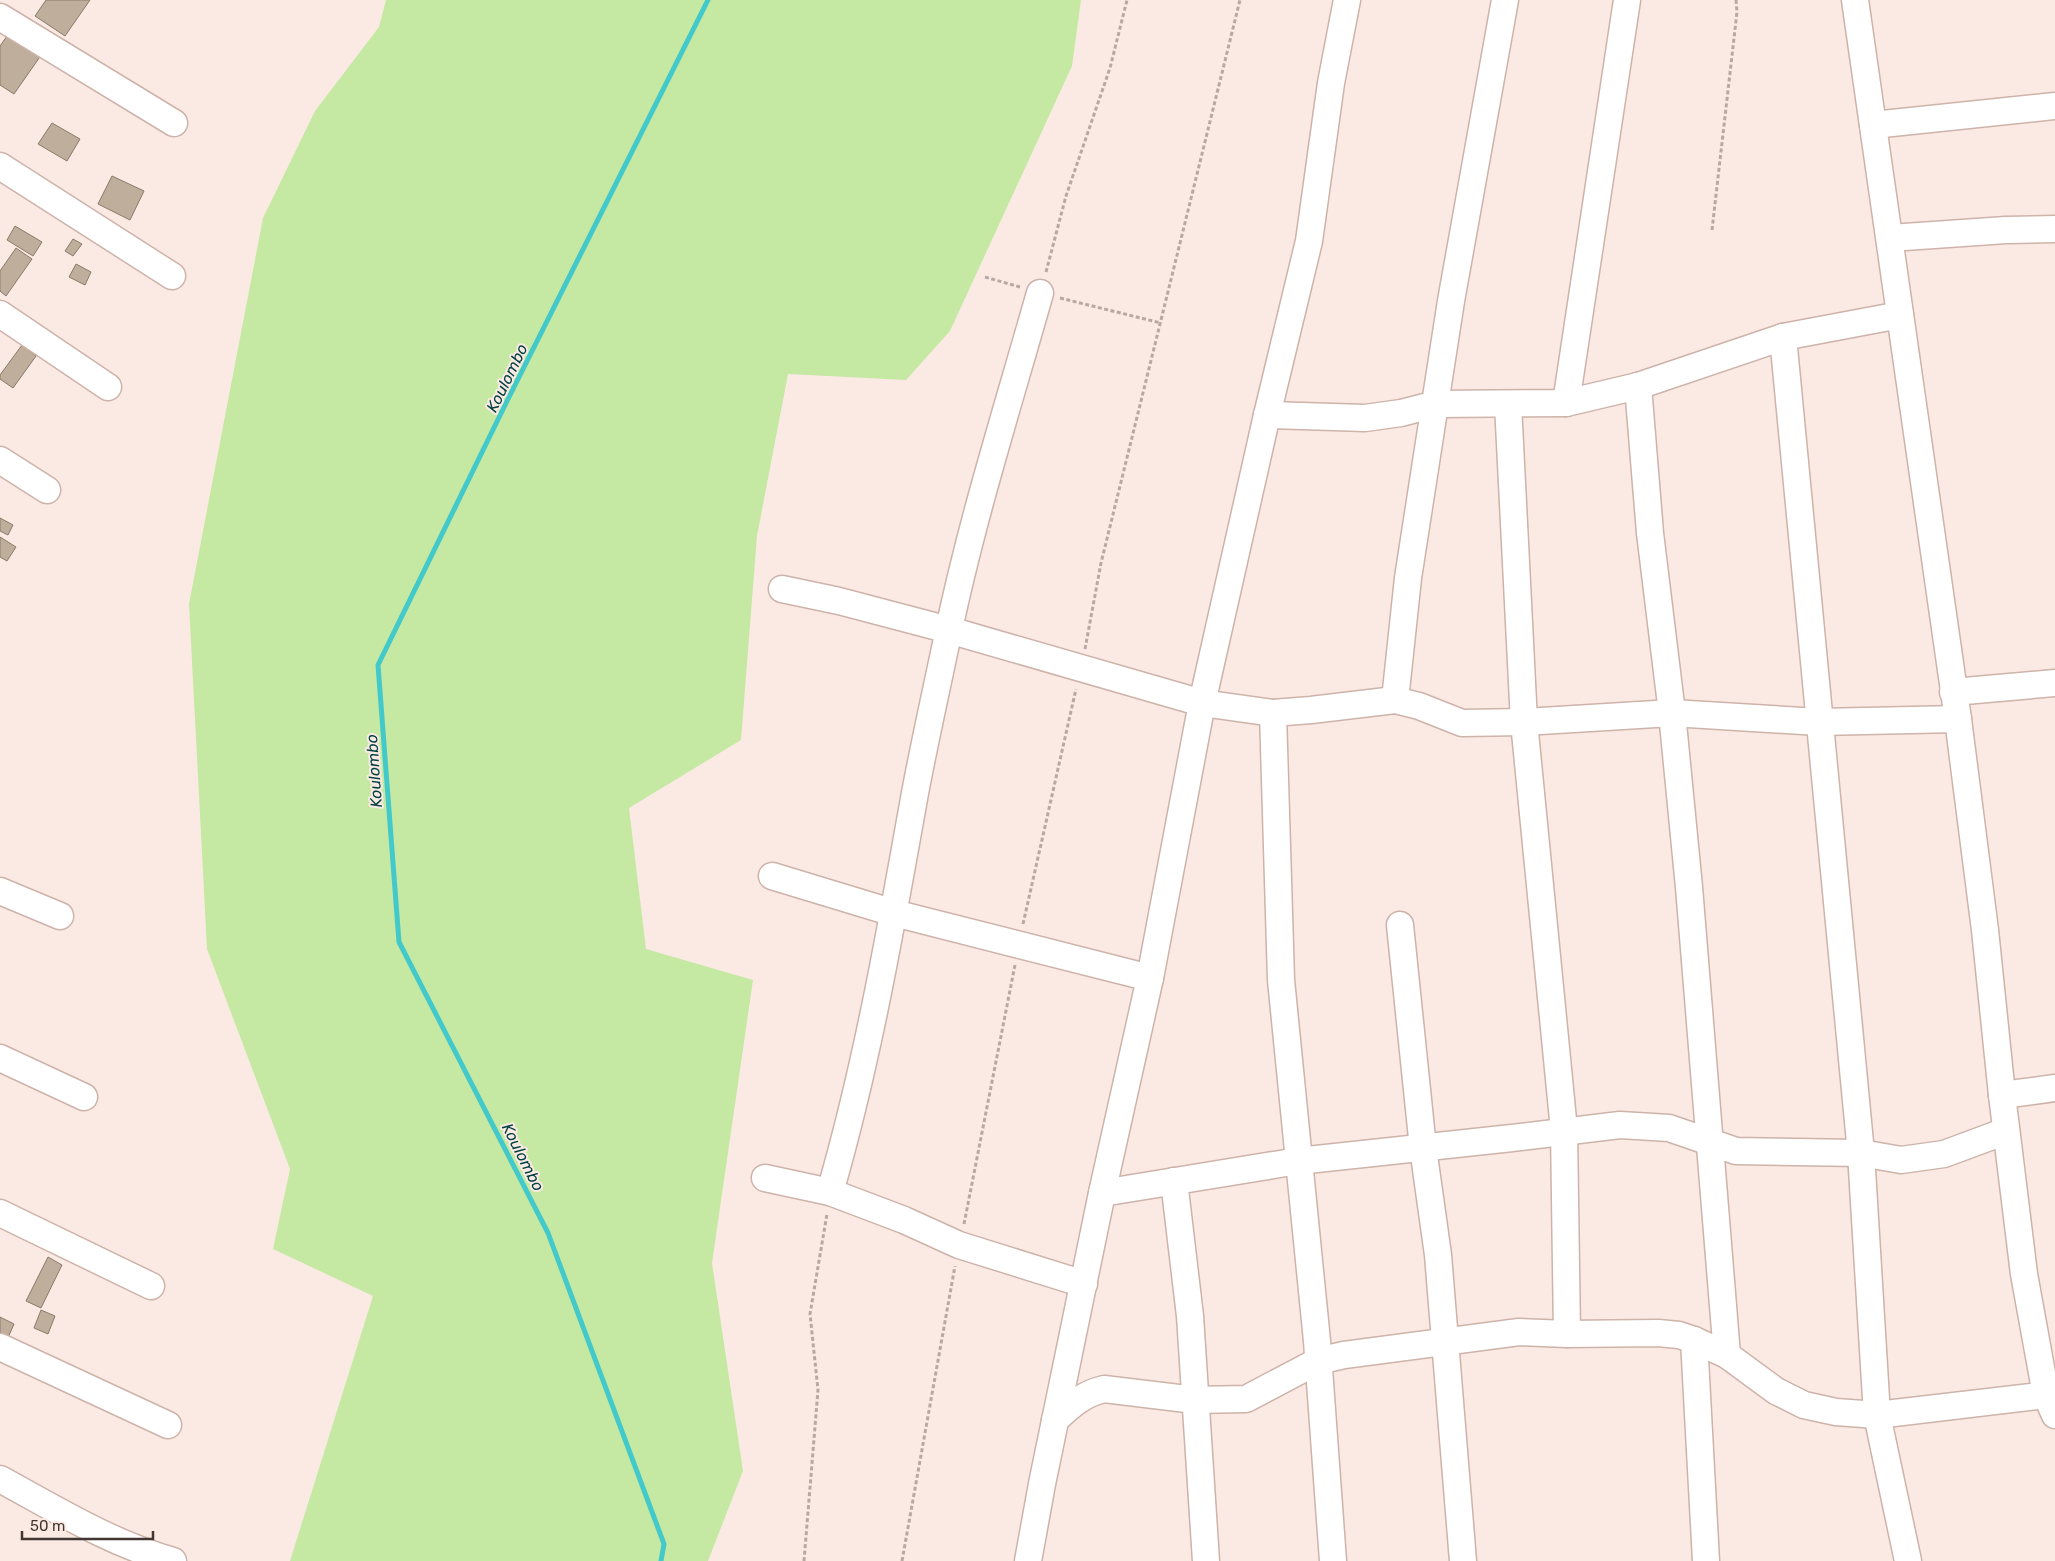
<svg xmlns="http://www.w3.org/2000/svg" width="2055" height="1561" viewBox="0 0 2055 1561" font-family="Rubik,sans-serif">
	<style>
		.green { fill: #c5e9a3 }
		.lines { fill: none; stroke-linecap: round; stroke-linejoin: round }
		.stream { stroke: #43c9ca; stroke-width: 5 }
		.building { fill: #bfae9b; stroke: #8a7a67 }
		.minor-casing { stroke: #cdb3a9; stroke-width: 29 }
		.path { stroke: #b7a8a3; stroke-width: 3; stroke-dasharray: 4 2.5; stroke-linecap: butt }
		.minor { stroke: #fff; stroke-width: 26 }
		.labels { text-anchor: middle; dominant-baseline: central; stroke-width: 4; stroke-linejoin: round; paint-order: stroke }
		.water-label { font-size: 16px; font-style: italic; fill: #034242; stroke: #fbeae4 }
	</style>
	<rect width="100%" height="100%" fill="#fbeae4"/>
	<path class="green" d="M386,0h695l-9,66 -122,265 -44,49 -118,-6 -31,162 -16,204 -112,68 17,141 107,31 -41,283 31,208 -35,90h-418l83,-265 -100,-47 17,-80 -83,-220 -18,-345 74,-386 52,-107 64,-84z"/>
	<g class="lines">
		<path class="stream" d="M661,1561l3,-17 -116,-311 -149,-291 -21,-277 130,-266 200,-399"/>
	</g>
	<g class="building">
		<path d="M46,0h44l-25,36 -30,-20z"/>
		<path d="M12,29l32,22 -30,43 -14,-9v-39z"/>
		<path d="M52,123l28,16 -13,22 -29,-17z"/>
		<path d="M112,176l32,15 -14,29 -32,-16z"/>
		<path d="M15,226l27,16 -9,14 -26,-16z"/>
		<path d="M73,239l9,5 -9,12 -8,-5z"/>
		<path d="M16,248l16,11 -26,37 -6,-5v-20z"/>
		<path d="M76,264l15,8 -6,13 -16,-8z"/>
		<path d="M22,345l14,11 -23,32 -13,-9v-4z"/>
		<path d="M0,518l13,7 -5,10 -8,-4z"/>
		<path d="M0,537l16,10 -9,14 -7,-4z"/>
		<path d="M48,1257l14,8 -21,43 -15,-7z"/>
		<path d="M41,1310l14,6 -7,18 -14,-6z"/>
		<path d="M0,1317l14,7 -7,16 -7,-3z"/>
	</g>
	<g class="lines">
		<defs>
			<g id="minor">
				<path d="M1855,0l103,719 27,211 17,165 22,179 22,121 9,20"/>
				<path d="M0,17l174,106"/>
				<path d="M1873,125l182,-19"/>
				<path d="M0,166l172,110"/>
				<path d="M1890,238l116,-8 49,-1"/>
				<path d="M0,314l108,73"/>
				<path d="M1783,337l78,816 16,262 31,146"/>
				<path d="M1638,386l12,147 22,180 17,174 38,468"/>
				<path d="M1566,403l61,-403"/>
				<path d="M1508,404l16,318 40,408 3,204"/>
				<path d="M1267,415l98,3 36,-5 35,-9 130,-1 72,-17 145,-49 117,-22"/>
				<path d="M0,460l47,30"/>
				<path d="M782,589l57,12 110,29 253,73 71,10 38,-3 84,-10 24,6 43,17 62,-1 148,-9 147,9 139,-3"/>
				<path d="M1953,692l102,-9"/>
				<path d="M1395,700l13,-122 43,-277 54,-301"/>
				<path d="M1273,713l8,267 36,361 16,220"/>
				<path d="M772,876l122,37 256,65"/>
				<path d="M0,891l60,25"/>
				<path d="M1400,925l23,223 15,107 25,306"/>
				<path d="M0,1058l84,39"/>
				<path d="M2002,1095l53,-7"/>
				<path d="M765,1178l65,14 74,28 55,25 125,39"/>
				<path d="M1174,1181l16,135 16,245"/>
				<path d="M830,1192c38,-131 61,-265 85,-399 10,-53 22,-106 33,-159 24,-115 60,-228 92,-341"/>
				<path d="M1102,1193l196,-32 214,-23 108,-13 49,3 67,23 125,2 40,7 43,-6 62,-23"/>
				<path d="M0,1213l151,73"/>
				<path d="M1694,1340l12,221"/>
				<path d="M0,1347l168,78"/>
				<path d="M1055,1420c16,-15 28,-26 49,-31l91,11 51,-1 72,-38 26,-6 175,-23 48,2 91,-1 21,2 15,5 33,15 49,36 28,14 32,7 41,3 178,-21"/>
				<path d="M0,1479c57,31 110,64 173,82"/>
				<path d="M1028,1561l14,-77 60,-291 48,-215 52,-275 65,-288 42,-174 22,-158 16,-83"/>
			</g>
		</defs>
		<use href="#minor" class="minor-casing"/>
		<g class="path">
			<path d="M1712,230l25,-218 -1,-12"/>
			<path d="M1046,272l20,-76 44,-128 17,-68"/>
			<path d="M985,277l35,10"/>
			<path d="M1060,298l101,25"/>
			<path d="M1085,649l16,-86 139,-563"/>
			<path d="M1023,924l53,-235"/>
			<path d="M964,1224l51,-259"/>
			<path d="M804,1561l14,-171 -8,-76 17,-100"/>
			<path d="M902,1561l53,-295"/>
		</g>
		<use href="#minor" class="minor"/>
	</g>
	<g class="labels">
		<g class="water-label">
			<text transform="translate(507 378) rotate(-64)">Koulombo</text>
			<text transform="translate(374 771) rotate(-94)">Koulombo</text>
			<text transform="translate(523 1157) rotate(63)">Koulombo</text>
		</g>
	</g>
	<path d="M22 1531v8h131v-8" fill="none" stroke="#413632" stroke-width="2.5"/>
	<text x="30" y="1531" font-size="15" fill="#413632" stroke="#fbeae4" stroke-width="4" paint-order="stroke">50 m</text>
</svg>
